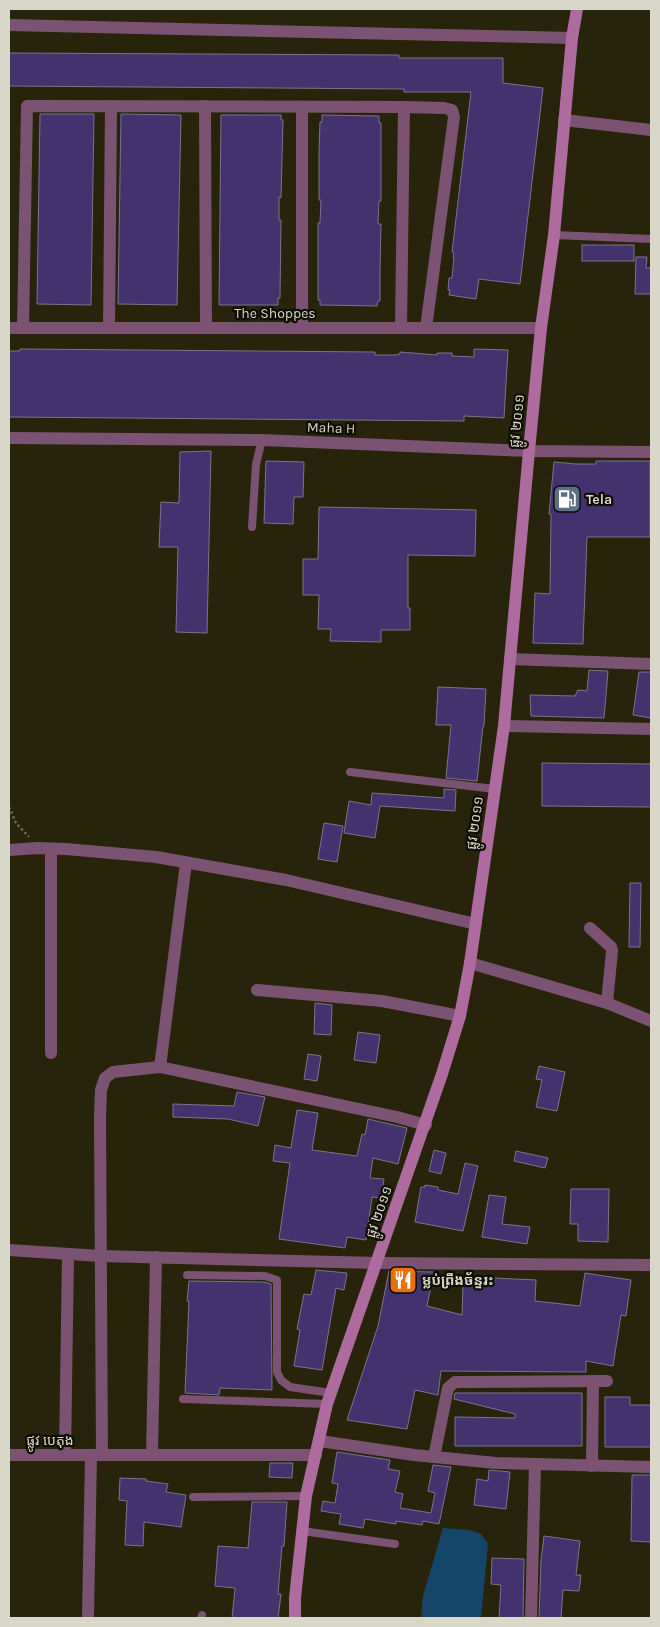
<svg xmlns="http://www.w3.org/2000/svg" width="660" height="1627" viewBox="0 0 660 1627" font-family="Karla,'Noto Sans Khmer',sans-serif">
	<style>
		.water { fill: #134669 }
		.building { fill: #43326e; stroke: #79748d }
		.lines { fill: none; stroke-linecap: round; stroke-linejoin: round }
		.path { stroke: #6c6953; stroke-width: 2.5; stroke-dasharray: 2.5 2.5; stroke-linecap: butt }
		.service { stroke: #7c5272; stroke-width: 8 }
		.minor { stroke: #7c5272; stroke-width: 12 }
		.tertiary { stroke: #7c5272; stroke-width: 12 }
		.secondary { stroke: #ae6b9f; stroke-width: 12 }
		.labels { text-anchor: middle; dominant-baseline: central; stroke-width: 4.5; stroke-linejoin: round; paint-order: stroke }
		.street-label { font-size: 14px; fill: #d9d7c8; stroke: #0e0d04 }
		.poi-label { font-size: 14px; font-weight: bold; fill: #d9d7c8; stroke: #0e0d04; text-anchor: start }
	</style>
	<rect width="100%" height="100%" fill="#28240b"/>
	<path class="water" d="M443,1528l26,2 12,4 7,10 -7,74h-60l2,-22z"/>
	<g class="building">
		<path d="M9,53l390,2v3h104v25l40,5 -23,196 -41,-5 -3,20 -27,-4 1,-5h-2l1,-12h3l2,-20h-1l1,-5 -2,-1 19,-160h-67v-3l-395,-3z"/>
		<path d="M40,114h54l-3,191 -54,-1z"/>
		<path d="M121,114l60,1 -4,190 -59,-1z"/>
		<path d="M221,115h60v5h2l-2,78 -2,-1v23h2l-1,78h-2v7h-59z"/>
		<path d="M322,115l57,1v7h2v78h-2l-1,23h3l-1,46v31h-2l-1,5 -57,-1v-5h-2v-77h2l1,-23h-2v-47l1,-31h2z"/>
		<rect x="582" y="245" width="52" height="16"/>
		<path d="M636,257h11l-1,11h5v26h-16z"/>
		<path d="M20,349l355,3v3h20l5,-1v-2l37,3v-2h15v3l22,1v-8l34,1 -4,68 -40,-2v5l-455,-4v-66h11z"/>
		<path d="M211,451l-4,182 -31,-1 2,-85h-19l2,-45 18,1 1,-51z"/>
		<path d="M266,461l38,1 -1,35h-9l-1,27 -29,-1z"/>
		<path d="M596,461h54v76h-63l-4,107 -50,-1 2,-50 15,1 1,-80h-2l5,-52 22,2h20z"/>
		<path d="M319,507l157,3 -1,46 -67,-1v53h2v22h-29v12l-51,-1 1,-12h-13l1,-34h-16v-36h15z"/>
		<path d="M589,670l19,1 -4,47 -73,-2 -1,-21 45,1 3,-6 9,1z"/>
		<path d="M639,672h12v46l-18,-3z"/>
		<path d="M438,687l48,2 -2,37h-1l-6,55 -31,-3 5,-53h-15z"/>
		<path d="M542,763l109,1v43l-109,-1z"/>
		<path d="M444,789l12,1 -1,21 -75,-5 -5,32 -31,-5 5,-32 22,4 1,-12 72,5z"/>
		<path d="M324,823l19,3 -6,36 -19,-3z"/>
		<path d="M630,883h11l-1,64h-11z"/>
		<path d="M315,1003l17,2 -1,30 -17,-1z"/>
		<path d="M358,1032l22,3 -4,28 -22,-3z"/>
		<path d="M308,1054l13,2 -4,25 -13,-2z"/>
		<path d="M539,1066l26,6 -8,39 -21,-4 6,-27 -6,-1z"/>
		<path d="M237,1092l28,5 -7,29 -30,-7 -55,-2v-13l61,2z"/>
		<path d="M297,1110l21,3 -6,37 45,6 5,-22 3,1 3,-16 39,9 -9,36 -25,-6 -3,20 14,1 -3,19 -9,-1 -6,43 -19,-3 -2,11 -66,-9 11,-76 -17,-2 2,-16 16,3z"/>
		<path d="M434,1150l12,3 -5,21 -12,-3z"/>
		<path d="M516,1151l32,7 -3,10 -31,-7z"/>
		<path d="M465,1163l13,3 -15,65 -48,-9 6,-35h4v-2l13,2v3l20,4z"/>
		<path d="M571,1189h38l-1,53 -30,-1v-17h-8z"/>
		<path d="M489,1195l17,2 -4,27 28,3 -3,17 -45,-7z"/>
		<path d="M316,1270l31,3 -3,17 -8,-2 -14,82 -28,-4 6,-36 -3,-1 7,-35 7,1z"/>
		<path d="M389,1271l45,1 -7,34 35,9 1,-30 30,1 1,-8 42,2 -1,21 45,5 5,-33 46,7 -5,36 -5,-1 -8,51 -27,-5v11l-145,-1 -3,24 -23,-5 -8,39 -60,-9 31,-94z"/>
		<path d="M189,1281l75,1 7,2 1,106 -52,-2 -1,7 -34,-2 4,-92h-2z"/>
		<path d="M455,1393h127v53h-127v-29l60,1v-4l-61,-15z"/>
		<path d="M605,1397h25v8h21v42h-46z"/>
		<path d="M337,1452l53,8 -2,9 12,2 -5,21 8,2 -3,14 31,5 4,-20 -7,-2 5,-26 18,2 -12,57 -16,-3 -1,4 -26,-4v3l-31,-5 -2,9 -24,-4 2,-10 -20,-3 2,-10 12,2 3,-19 -6,-1z"/>
		<path d="M270,1463h23l-1,15 -23,-1z"/>
		<path d="M489,1470l21,2 -4,37 -32,-4 3,-26 11,2z"/>
		<path d="M632,1475h19v67l-20,-1z"/>
		<path d="M120,1478l26,1v2l22,3 -2,8 20,3 -5,32 -37,-5 -1,24 -18,-1 2,-44 -8,-1z"/>
		<path d="M252,1502h35l-3,44h-2l-4,48h3l-3,24h-46l3,-30 -20,-2 3,-40 30,2z"/>
		<path d="M544,1536l36,5 -4,34h5l-2,16 -16,-1 -2,28h-22l2,-58z"/>
		<path d="M492,1558l32,1 -1,59h-24l2,-33 -10,-1z"/>
	</g>
	<g class="lines">
		<path class="path" d="M9,807l7,16 13,14"/>
		<g class="service">
			<path d="M554,235l97,4"/>
			<path d="M252,527l4,-63 6,-24"/>
			<path d="M350,772l145,17"/>
			<path d="M187,1275l78,1 12,4v92l4,8 9,7 41,6"/>
			<path d="M183,1399l144,5"/>
			<path d="M193,1497l113,-1"/>
			<path d="M302,1531l93,13"/>
			<path d="M201,1618l1,-3"/>
		</g>
		<g class="minor">
			<path d="M9,25l563,13"/>
			<path d="M205,106l1,222"/>
			<path d="M302,107v221"/>
			<path d="M564,120l87,10"/>
			<path d="M9,328h532"/>
			<path d="M23,328l4,-222 377,1 40,1 8,2 2,7 -28,211"/>
			<path d="M109,328l2,-222"/>
			<path d="M401,328l3,-221"/>
			<path d="M510,659l141,5"/>
			<path d="M504,726l147,3"/>
			<path d="M51,849v204"/>
			<path d="M9,850l29,-2 28,1 90,8 130,23 190,44"/>
			<path d="M590,928l21,19 1,4 -5,52"/>
			<path d="M470,963l137,40 44,18"/>
			<path d="M257,990l125,11 78,15"/>
			<path d="M160,1067l26,-204"/>
			<path d="M9,1250l91,6 278,7"/>
			<path d="M320,1441l94,14 82,8 155,4"/>
			<path d="M9,1455h93l-2,-337 1,-28 4,-12 8,-6 47,-5 237,50 29,8"/>
			<path d="M65,1455l3,-201"/>
			<path d="M102,1455h214"/>
			<path d="M152,1455l4,-198"/>
			<path d="M434,1457l14,-69 7,-6 152,-1"/>
			<path d="M592,1466l1,-85"/>
			<path d="M88,1618l3,-163"/>
			<path d="M531,1618l4,-153"/>
		</g>
		<g class="tertiary">
			<path d="M9,438l253,2 267,11 122,1"/>
			<path d="M378,1263l273,2"/>
		</g>
		<path class="secondary" d="M295,1618v-20l11,-102 21,-92 115,-330 18,-58 10,-53 34,-237 25,-275 12,-123 13,-93 18,-197 5,-29"/>
	</g>
	<defs>
		<symbol id="fuel-square" viewBox="-11 -11 22 22"><rect x="-9" y="-9" width="18" height="18" rx="4" fill="#5c6f8a" stroke="#0e0d04"/><path d="M-5.5-6h7V0h2V4h1.3V-2.5L3-4.5l.8-.8L6-3V5H2.5V1h-1V6h-7ZM-4.2-4.7v3.2H.2V-4.7Z" fill="#fff"/></symbol>
		<symbol id="restaurant-square" viewBox="-11 -11 22 22"><rect x="-9" y="-9" width="18" height="18" rx="4" fill="#e8710a" stroke="#0e0d04"/><path d="M-5-6h1v4h1v-4h1v4h1v-4h1v5L-1.5 .5V6h-2V.5L-5-1ZM5-6V6H3V1.5H1.5Q1.5-4 5-6Z" fill="#fff"/></symbol>
	</defs>
	<g fill-rule="evenodd">
		<use href="#fuel-square" x="551" y="483" width="32" height="32"/>
		<use href="#restaurant-square" x="387" y="1264" width="32" height="32"/>
	</g>
	<g class="labels">
		<g class="street-label">
			<text x="275" y="313">The Shoppes</text>
			<text transform="translate(517 421) rotate(-84)">ផ្លូវ ២០១១</text>
			<text transform="translate(331 428) rotate(2)">Maha H</text>
			<text transform="translate(475 823) rotate(-82)">ផ្លូវ ២០១១</text>
			<text transform="translate(379 1212) rotate(-71)">ផ្លូវ ២០១១</text>
			<text x="50" y="1440">ផ្លូវ បេតុង</text>
		</g>
		<g class="poi-label">
			<text x="586" y="499">Tela</text>
			<text x="422" y="1280">ម្លប់ព្រីងច័ន្ទរះ</text>
		</g>
	</g>
	<rect width="660" height="1627" fill="none" stroke="#d9d7c8" stroke-width="20"/>
</svg>
